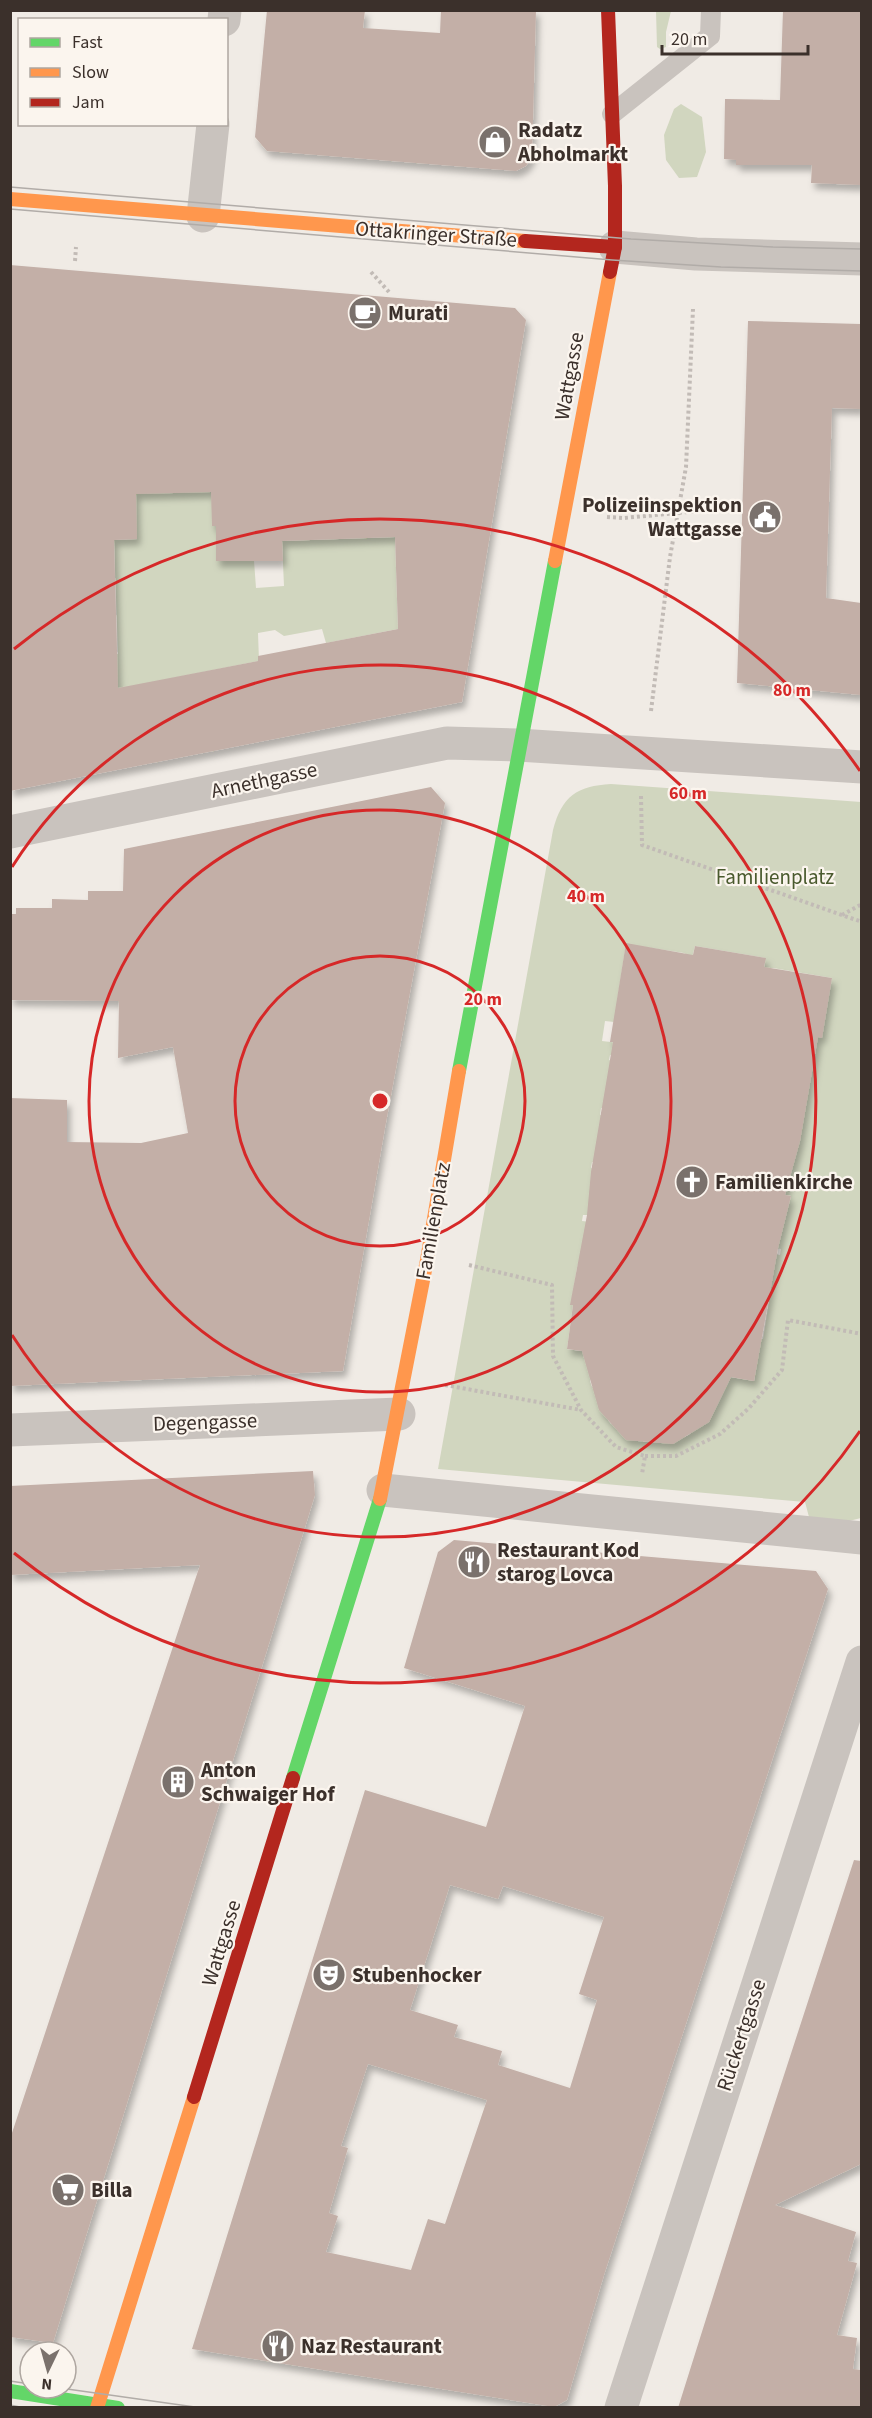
<svg xmlns="http://www.w3.org/2000/svg" width="872" height="2418" viewBox="0 0 872 2418" font-family="'Source Sans 3',sans-serif">
	<style>
		.green { fill: #d1d6bf; fill-rule: evenodd }
		.building { fill: #c3afa7; fill-rule: evenodd; filter: url(#shadow) }
		.lines { fill: none; stroke-linecap: round; stroke-linejoin: round }
		.path { stroke: #c2bbb6; stroke-width: 4; stroke-dasharray: 3 3; stroke-linecap: butt }
		.lane { stroke: #c9c3be; stroke-width: 20 }
		.street { stroke: #c9c3be; stroke-width: 33 }
		.fast { stroke: #63d668; stroke-width: 14 }
		.slow { stroke: #ff974d; stroke-width: 14 }
		.jam { stroke: #b3261e; stroke-width: 14 }
		.tram { stroke: #b1aca8; stroke-width: 1.5 }
		.ring { fill: none; stroke: #d62828; stroke-width: 3 }
		.labels { text-anchor: middle; dominant-baseline: central; stroke-width: 4.5; stroke-linejoin: round; paint-order: stroke }
		.poi-label { font-size: 21px; font-weight: bold; fill: #3b302b; stroke: #fbf5ee; text-anchor: start }
		.street-label { font-size: 21px; fill: #3b302b; stroke: #fbf5ee }
		.park-label { font-size: 21px; fill: #4a5a2e; stroke: #fbf5ee }
		.centre { fill: #d62828; stroke: #fbf5ee; stroke-width: 3 }
		.ring-label { font-size: 18px; text-anchor: middle; font-weight: bold; fill: #d62828; stroke: #fbf5ee; stroke-width: 4.5; stroke-linejoin: round; paint-order: stroke }
	</style>
	<defs>
		<filter id="shadow"><feDropShadow dx="3.5" dy="6" stdDeviation="3" flood-color="#0004"/></filter>
	</defs>
	<rect width="100%" height="100%" fill="#f0ebe5"/>
	<g class="green">
		<path d="M656,11h15l-5,21v15l-6,2 -3,-2z"/>
		<path d="M681,104l21,13 4,35 -9,25 -18,1 -13,-18 -2,-25 10,-26z"/>
		<path d="M207,336l9,190 38,35 2,27 28,-2 -2,-45 113,-4 3,92 -72,14 -4,-14 -38,7 -9,-6 -17,3 1,28 -248,49 59,-56h48l-4,-114 22,-1v-45z"/>
		<path d="M611,784l250,18v716l-12,3 -40,-4 -4,-15 -367,-33 115,-639c9,-34 24,-44 58,-46zM626,944l58,9 8,5 3,-12 70,12 -1,12 9,-2 59,10 -29,109 -18,108 6,1 -15,52 5,1 -1,6 -5,-1 -9,47 3,1 -6,37h-3l-6,42 -36,-6 -28,59 -5,3 -4,-5 -31,6 -1,4h-6l1,-5 -29,-16 -4,3 -3,-4 4,-4 -15,-29h-5l-2,-6 10,-27 -33,-5 6,-44 -2,-1 6,-36 13,-46 -8,-1 1,-6h8l8,-45 -8,-2 1,-6 8,1 7,-47 -7,-1 1,-7 8,1 7,-47 -7,-2 1,-5 7,1 2,-13 -17,-2 3,-20 18,2 -6,-22z"/>
	</g>
	<g class="building">
		<path d="M267,10h98l-2,18 77,5 1,-23h95l-4,147 -6,9 -10,5 -249,-20 -12,-14z"/>
		<path d="M783,10h78v175l-50,-2 1,-18h-76v-5l-12,-1 1,-60 55,1z"/>
		<path d="M10,265l505,43 11,12 -64,382 -452,89zM211,492l1,34h4v35h67l-1,-20 113,-4 3,92 -140,27v5l-140,27 -4,-148 23,-1 -1,-45z"/>
		<path d="M748,321l113,3v85l-29,-1 -6,190 35,5v92l-124,-12z"/>
		<path d="M431,787l14,16 -60,325 -42,243 -333,15v-288l57,2v42l74,1 47,-10 -15,-86 -55,11 1,-57 -109,-1v-86h6v-6h36v-9l36,1v-9h35l1,-42z"/>
		<path d="M626,943l67,12 2,-9 71,12 -2,9 68,11 -10,60 -4,-1 -18,104 -15,54 6,1 -13,52 -24,133 -23,-4 -22,45 -36,22 -47,-4 -27,-30 -17,-59 -15,-2 6,-44h-3l17,-90 4,-43 22,-130h-3z"/>
		<path d="M313,1471l2,24 -262,848 -43,-6v-198l190,-574 -190,10v-89z"/>
		<path d="M454,1540l362,31 12,18 -224,686 -37,125 -13,7 -362,-58 173,-559 121,37 39,-121 -121,-38 34,-116zM450,1885l48,14 5,-13 101,31 -25,77 18,6 -27,88 -72,-23 4,-14 -48,-14 4,-12 -48,-15zM368,2064l119,36 -42,124 -17,-5 -17,51 -85,-18 12,-36 -9,-3 19,-65 -7,-2z"/>
		<path d="M854,1860l7,1v303l-86,41 81,27 -8,29 9,2 -20,72 20,3 -4,31 8,1v38h-183l67,-213z"/>
	</g>
	<g class="lines">
		<g class="path">
			<path d="M75,261l1,-14"/>
			<path d="M371,272l18,20"/>
			<path d="M607,517l17,1 118,-11"/>
			<path d="M651,711l19,-154 16,-90 7,-158"/>
			<path d="M641,796l1,49 220,77"/>
			<path d="M842,915l20,-11"/>
			<path d="M469,1265l83,20 1,71 28,54 35,37 29,9 -3,18"/>
			<path d="M445,1385l136,25"/>
			<path d="M645,1456h31l44,-22 29,-26 33,-38 6,-50 74,14"/>
		</g>
		<path class="lane" d="M612,114l98,-78 1,-26"/>
		<g class="street">
			<path d="M224,20l1,-10"/>
			<path d="M203,216l10,-92"/>
			<path d="M615,247l81,7 166,5"/>
			<path d="M10,832l437,-89 71,2 344,22"/>
			<path d="M10,1430l389,-16"/>
			<path d="M383,1490l479,48"/>
			<path d="M621,2408l241,-746"/>
		</g>
		<g class="fast">
			<path d="M459,1071l96,-510"/>
			<path d="M293,1778l87,-279"/>
			<path d="M10,2391l108,17"/>
		</g>
		<g class="slow">
			<path d="M10,199l515,42"/>
			<path d="M555,561l55,-289"/>
			<path d="M380,1499l47,-239 32,-189"/>
			<path d="M97,2408l97,-311"/>
		</g>
		<g class="jam">
			<path d="M608,10l7,176v61l-5,25"/>
			<path d="M525,241l90,6"/>
			<path d="M194,2097l99,-319"/>
		</g>
		<g class="tram">
			<path d="M10,187l621,52 142,8 89,2"/>
			<path d="M10,209l602,51 109,7 141,4"/>
			<path d="M10,2381l20,3"/>
			<path d="M60,2388l142,20"/>
			<path d="M10,2405l15,3"/>
		</g>
	</g>
	<g class="ring">
		<circle cx="380" cy="1101" r="145"/>
		<circle cx="380" cy="1101" r="291"/>
		<path d="M12 867A436 436 0 1 1 12 1335"/>
		<path d="M860 1431A582 582 0 0 1 14 1553M14 649A582 582 0 0 1 860 771"/>
	</g>
	<defs>
		<symbol id="shop-disc" viewBox="-11 -11 22 22"><circle r="9.5" fill="#7a716c" stroke="#fbf5ee"/><path d="M-5-2.5h2.3a2.7 3.5 0 0 1 5.4 0H5L5.5 6h-11ZM-1.5-2.5h3a1.5 2.3 0 0 0-3 0Z" fill="#fff"/></symbol>
		<symbol id="cafe-disc" viewBox="-11 -11 22 22"><circle r="9.5" fill="#7a716c" stroke="#fbf5ee"/><path d="M-5.5-4.5H6V0H3Q3 3.5 0 3.5H-2.5Q-5.5 3.5-5.5 0ZM3-3.2v2h1.7v-2ZM-6 4.5H4V6H-6Z" fill="#fff"/></symbol>
		<symbol id="civic-disc" viewBox="-11 -11 22 22"><circle r="9.5" fill="#7a716c" stroke="#fbf5ee"/><path d="M-.6-6.5H3V-4.5H.6V-3L4-1V1h2V6H-6V1h2V-1L-.6-3ZM-1.2 2.5V6h2.4V2.5Z" fill="#fff"/></symbol>
		<symbol id="church-disc" viewBox="-11 -11 22 22"><circle r="9.5" fill="#7a716c" stroke="#fbf5ee"/><path d="M-1.2-6h2.4v3.5h3.3v2.4h-3.3V6h-2.4V-.1h-3.3v-2.4h3.3Z" fill="#fff"/></symbol>
		<symbol id="restaurant-disc" viewBox="-11 -11 22 22"><circle r="9.5" fill="#7a716c" stroke="#fbf5ee"/><path d="M-5-6h1v4h1v-4h1v4h1v-4h1v5L-1.5 .5V6h-2V.5L-5-1ZM5-6V6H3V1.5H1.5Q1.5-4 5-6Z" fill="#fff"/></symbol>
		<symbol id="building-disc" viewBox="-11 -11 22 22"><circle r="9.5" fill="#7a716c" stroke="#fbf5ee"/><path d="M-4-6H4V6H1V3H-1V6H-4ZM-2.5-4.3h1.7v1.8h-1.7ZM.8-4.3h1.7v1.8H.8ZM-2.5-1h1.7V.8h-1.7ZM.8-1h1.7V.8H.8Z" fill="#fff"/></symbol>
		<symbol id="theatre-disc" viewBox="-11 -11 22 22"><circle r="9.5" fill="#7a716c" stroke="#fbf5ee"/><path d="M-5-5.5Q0-4 5-5.5V0Q5 5 0 6Q-5 5-5 0ZM-3.3-2.5H-1v1.5H-3.3ZM1-2.5H3.3v1.5H1ZM-2.8 1Q0 5.5 2.8 1Z" fill="#fff"/></symbol>
		<symbol id="supermarket-disc" viewBox="-11 -11 22 22"><circle r="9.5" fill="#7a716c" stroke="#fbf5ee"/><path d="M-6-5.5h2.5l.6 2H6L4.5 2H-2.5L-4.4-4H-6ZM-1.5 3.2a1.3 1.3 0 1 0 .1 0ZM3 3.2a1.3 1.3 0 1 0 .1 0Z" fill="#fff"/></symbol>
	</defs>
	<g fill-rule="evenodd">
		<use href="#shop-disc" x="476" y="123" width="38" height="38"/>
		<use href="#cafe-disc" x="346" y="294" width="38" height="38"/>
		<use href="#civic-disc" x="746" y="498" width="38" height="38"/>
		<use href="#church-disc" x="673" y="1163" width="38" height="38"/>
		<use href="#restaurant-disc" x="455" y="1543" width="38" height="38"/>
		<use href="#building-disc" x="159" y="1763" width="38" height="38"/>
		<use href="#theatre-disc" x="310" y="1956" width="38" height="38"/>
		<use href="#supermarket-disc" x="49" y="2171" width="38" height="38"/>
		<use href="#restaurant-disc" x="259" y="2327" width="38" height="38"/>
	</g>
	<g class="labels">
		<g class="poi-label">
			<text x="518" y="130">Radatz<tspan x="518" dy="24">Abholmarkt</tspan></text>
			<text x="388" y="313">Murati</text>
			<text x="742" y="505" text-anchor="end">Polizeiinspektion<tspan x="742" dy="24">Wattgasse</tspan></text>
			<text x="715" y="1182">Familienkirche</text>
			<text x="497" y="1550">Restaurant Kod<tspan x="497" dy="24">starog Lovca</tspan></text>
			<text x="201" y="1770">Anton<tspan x="201" dy="24">Schwaiger Hof</tspan></text>
			<text x="352" y="1975">Stubenhocker</text>
			<text x="91" y="2190">Billa</text>
			<text x="301" y="2346">Naz Restaurant</text>
		</g>
		<g class="street-label">
			<text transform="translate(436 234) rotate(4)">Ottakringer Straße</text>
			<text transform="translate(569 376) rotate(-80)">Wattgasse</text>
			<text transform="translate(264 780) rotate(-12)">Arnethgasse</text>
			<text transform="translate(433 1221) rotate(-80)">Familienplatz</text>
			<text transform="translate(205 1422) rotate(-2)">Degengasse</text>
			<text transform="translate(221 1943) rotate(-73)">Wattgasse</text>
			<text transform="translate(741 2035) rotate(-72)">Rückertgasse</text>
		</g>
		<g class="park-label">
			<text x="775" y="877">Familienplatz</text>
		</g>
	</g>
	<circle cx="380" cy="1101" r="9" class="centre"/>
	<g class="ring-label">
		<text x="792" y="696">80 m</text>
		<text x="688" y="799">60 m</text>
		<text x="586" y="902">40 m</text>
		<text x="483" y="1005">20 m</text>
	</g>
	<rect width="872" height="2418" fill="none" stroke="#3b302b" stroke-width="24"/>
	<rect x="18" y="18" width="210" height="108" fill="#fbf5ee" stroke="#aea6a0" stroke-width="1.5"/>
	<rect x="30" y="38" width="30" height="9" fill="#63d668" stroke="#aea6a0" stroke-width="1.5"/>
	<text x="72" y="48" font-size="18" fill="#3b302b">Fast</text>
	<rect x="30" y="68" width="30" height="9" fill="#ff974d" stroke="#aea6a0" stroke-width="1.5"/>
	<text x="72" y="78" font-size="18" fill="#3b302b">Slow</text>
	<rect x="30" y="98" width="30" height="9" fill="#b3261e" stroke="#aea6a0" stroke-width="1.5"/>
	<text x="72" y="108" font-size="18" fill="#3b302b">Jam</text>
	<g transform="translate(48 2370) rotate(185)"><circle r="28" fill="#fbf5ee" stroke="#aea6a0" stroke-width="1.5"/>
	<path d="M0-4.5L10 22L0 15L-10 22Z" fill="#7a716c"/>
	<text y="-9" font-size="16" font-weight="bold" text-anchor="middle" fill="#3b302b">N</text>
	</g>
	<path d="M662 45v9h146v-9" fill="none" stroke="#3b302b" stroke-width="3"/>
	<text x="671" y="45" font-size="18" fill="#3b302b" stroke="#fbf5ee" stroke-width="4.5" paint-order="stroke">20 m</text>
</svg>
